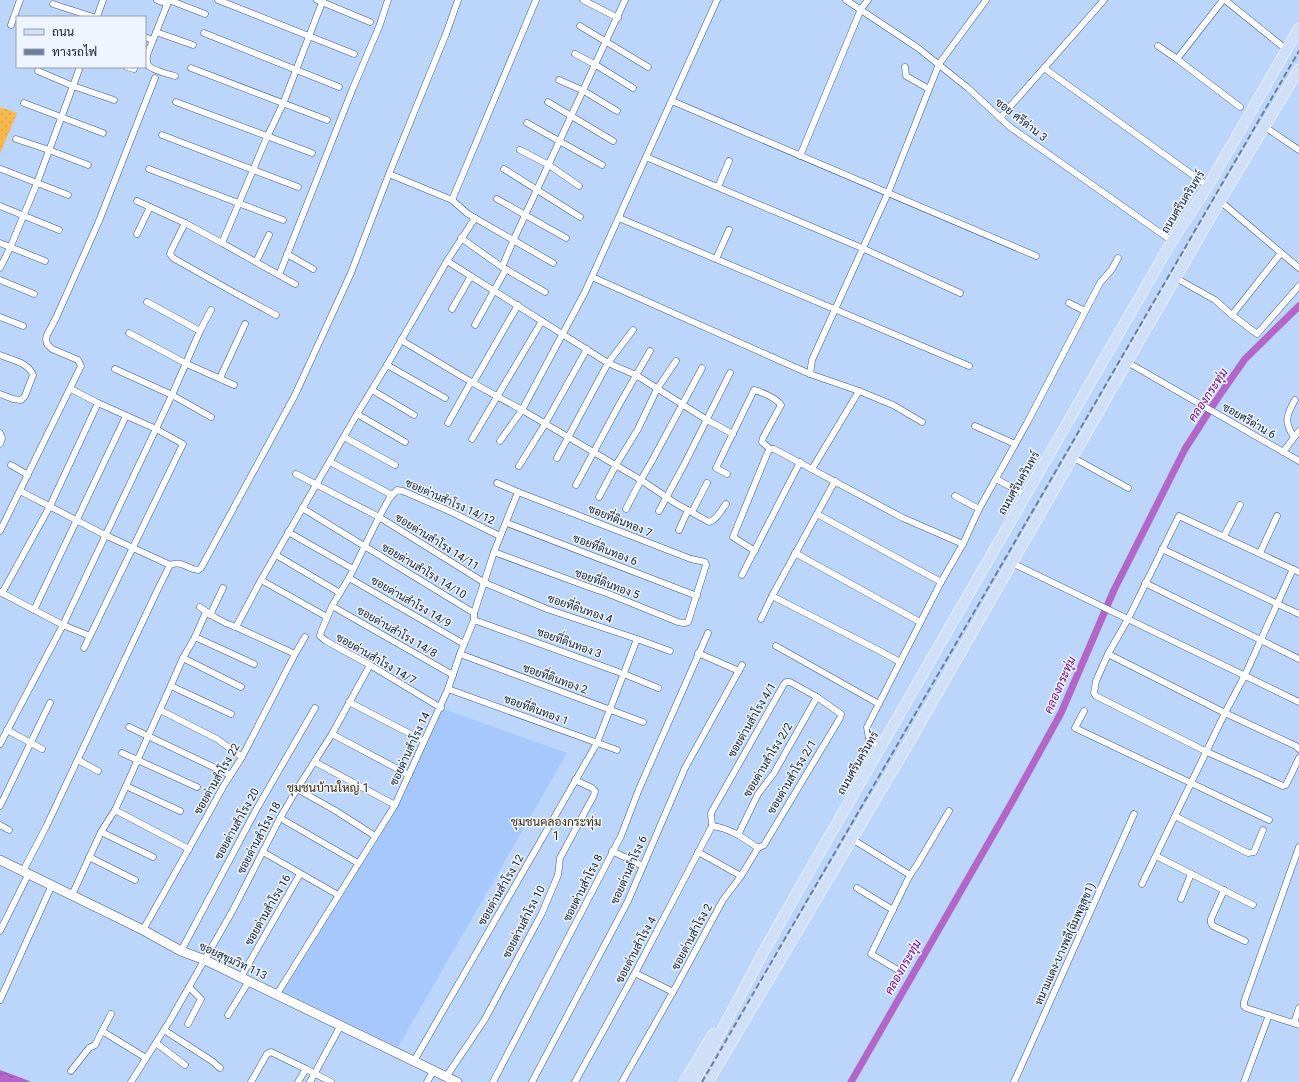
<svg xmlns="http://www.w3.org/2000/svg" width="1299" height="1082" viewBox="0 0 1299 1082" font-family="Roboto,Sarabun,sans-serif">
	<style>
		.built { fill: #a6c8fc }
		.grass { fill: url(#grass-dots) }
		.water { fill: url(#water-waves) }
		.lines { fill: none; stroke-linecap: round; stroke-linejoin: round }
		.canal { stroke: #b266c8; stroke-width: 7 }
		.minor-casing { stroke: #3d587f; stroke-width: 7 }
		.secondary-casing { stroke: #3d587f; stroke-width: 10 }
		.primary-casing { stroke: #fff; stroke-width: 11 }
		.minor { stroke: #fff; stroke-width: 6 }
		.secondary { stroke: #fff; stroke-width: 9 }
		.primary { stroke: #cfdff7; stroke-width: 10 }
		.rail { stroke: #6c7e99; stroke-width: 2; stroke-dasharray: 6 3; stroke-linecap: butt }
		.labels { text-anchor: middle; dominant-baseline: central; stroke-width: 3; stroke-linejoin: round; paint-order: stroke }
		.street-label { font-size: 11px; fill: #162132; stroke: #eef5fe }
		.water-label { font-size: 12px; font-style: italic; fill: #740d8c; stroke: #eef5fe }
		.neighbourhood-label { font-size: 12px; fill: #432e07; stroke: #eef5fe }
	</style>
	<defs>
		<pattern id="grass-dots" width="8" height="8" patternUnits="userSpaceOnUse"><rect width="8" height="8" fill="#f8b94c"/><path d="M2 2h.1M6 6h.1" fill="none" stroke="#d49f43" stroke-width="1.8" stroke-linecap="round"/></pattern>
		<pattern id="water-waves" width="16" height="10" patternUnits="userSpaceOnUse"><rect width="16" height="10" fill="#b266c8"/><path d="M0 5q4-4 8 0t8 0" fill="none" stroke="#9054a3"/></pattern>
	</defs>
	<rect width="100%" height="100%" fill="#bcd5fa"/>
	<path class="built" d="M443,709l124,44 -169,294 -115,-55 109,-175z"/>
	<path class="grass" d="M0,107l17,6 -17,41z"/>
	<path class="water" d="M0,1070l27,10 4,2h-31z"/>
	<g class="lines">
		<path class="canal" d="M851,1082l161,-280 49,-89 53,-123 71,-141 32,-50 28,-40 54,-53"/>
		<defs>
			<g id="minor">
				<path d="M157,0l10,4"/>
				<path d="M169,0l-22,55c0,3 -1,7 1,10 3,5 20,9 27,11"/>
				<path d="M169,0l36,14"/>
				<path d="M218,0l136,54"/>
				<path d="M317,0l53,22"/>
				<path d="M583,0l35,18"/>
				<path d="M846,0l72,48 50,40 42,39 162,114"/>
				<path d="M1225,0l62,50"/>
				<path d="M53,4l40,13"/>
				<path d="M97,17l6,-17"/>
				<path d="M11,25l9,-25"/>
				<path d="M580,26l68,41"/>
				<path d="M156,32l37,13"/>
				<path d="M204,33l135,54"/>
				<path d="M145,37l8,3"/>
				<path d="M1158,46l19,13 63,48"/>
				<path d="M575,54l21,11 37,23"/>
				<path d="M1177,59l46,-59"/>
				<path d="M127,67l7,2"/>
				<path d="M905,67l1,9 23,13"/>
				<path d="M191,68l136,52"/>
				<path d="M1044,68l164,118"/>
				<path d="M38,71l35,15 41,14"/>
				<path d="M559,80l25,11 33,20"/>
				<path d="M672,101l364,155"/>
				<path d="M176,102l136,51"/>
				<path d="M548,102l65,39"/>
				<path d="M24,103l79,30"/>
				<path d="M1000,118l104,-118"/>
				<path d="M527,123l75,42"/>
				<path d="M1265,127l34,23"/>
				<path d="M162,135l136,52"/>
				<path d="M16,139l33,11 39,15"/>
				<path d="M520,150l29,15 30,21"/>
				<path d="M800,156l61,-147 7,-9"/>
				<path d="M646,157l216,91 98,45"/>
				<path d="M1,169l67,26"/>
				<path d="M149,169l134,51"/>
				<path d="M504,169l76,48"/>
				<path d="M718,187l11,-26"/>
				<path d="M497,199l69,39"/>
				<path d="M452,200l84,-200"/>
				<path d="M137,201l48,22 37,20 45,-106 16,-33 40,-104"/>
				<path d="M1220,201l79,67"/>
				<path d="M0,206l59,24"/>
				<path d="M475,218l78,45"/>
				<path d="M619,218l350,148"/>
				<path d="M185,223l-14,28 -1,3 3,4 62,35 41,22"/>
				<path d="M137,234l13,-27"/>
				<path d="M461,238l41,29 43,25"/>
				<path d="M0,243l45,18"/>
				<path d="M222,243l73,41"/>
				<path d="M287,254l26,15"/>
				<path d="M716,259l13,-29"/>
				<path d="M447,261l161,102 28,12 71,45 26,14"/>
				<path d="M256,262l13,-27"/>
				<path d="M502,267l12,-28 111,-239"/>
				<path d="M0,268l10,-20 27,-65 43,-116"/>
				<path d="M279,275l74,-187 26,-61 9,-27"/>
				<path d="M592,277l218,97 49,17 34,14 29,17"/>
				<path d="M1176,278l39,22 17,15 49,-62"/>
				<path d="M0,280l34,14"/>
				<path d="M147,302l53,29"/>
				<path d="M1069,303l16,8"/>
				<path d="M452,309l19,-33"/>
				<path d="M1232,315l25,19 42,-48"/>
				<path d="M0,317l23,9"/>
				<path d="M475,325l31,-56"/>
				<path d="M129,333l58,31 47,21"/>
				<path d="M401,340l72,43 49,27 119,70 34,23 34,19c8,-2 12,-12 17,-18"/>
				<path d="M0,355c11,5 28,7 33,20l-8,21 -4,4 -8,-1 -13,-5"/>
				<path d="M1127,362l172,99"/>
				<path d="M387,365l58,33"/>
				<path d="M115,369l57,26 39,22"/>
				<path d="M810,374l2,-14 76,-167 51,-129 47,-64"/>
				<path d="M220,378l25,-54"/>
				<path d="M473,383l45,-78"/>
				<path d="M71,389l27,14 58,26 27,15 -93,192"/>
				<path d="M372,390l42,25"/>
				<path d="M357,414l48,28"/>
				<path d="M448,423l23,-41"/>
				<path d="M975,426l40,18"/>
				<path d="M0,433l2,5 -2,6"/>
				<path d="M344,437l51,28"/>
				<path d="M1294,437c-10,-14 -8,-22 1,-37"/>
				<path d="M472,439l70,-118"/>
				<path d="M500,441l22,-31 63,-118 132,-292"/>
				<path d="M1283,452l16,-21"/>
				<path d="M1072,457l56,31"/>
				<path d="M557,458l51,-95 25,-33"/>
				<path d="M330,462l62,33"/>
				<path d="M11,465l17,10"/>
				<path d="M519,466l26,-42 42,-75"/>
				<path d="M812,469l47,-78"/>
				<path d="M296,474l83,43 106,66 62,26 90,30 33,12"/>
				<path d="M727,474l-11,-6 38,-78c8,2 22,8 27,15l-18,33 -1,4 8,7"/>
				<path d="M996,479l30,16"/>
				<path d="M835,481l-63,115 108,55 20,11"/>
				<path d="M576,485l43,-80 31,-54"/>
				<path d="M20,491l85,44 65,30c13,-5 16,4 28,5l3,-2 94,-173 56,-122 38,-99 57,-140 12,-34"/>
				<path d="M955,496l24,13"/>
				<path d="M599,497l17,-32 22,-36 19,-40 19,-28"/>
				<path d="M302,508l172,105"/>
				<path d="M626,509l15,-29 12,-21 49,-91"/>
				<path d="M659,511l26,-48 45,-90"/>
				<path d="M692,512l15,-29"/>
				<path d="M817,514l124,68"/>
				<path d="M507,523l190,73"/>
				<path d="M679,530l9,-20"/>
				<path d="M0,531l81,-165 -3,-6 -26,-11 -5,-5 -1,-5 1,-4 9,-17 43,-97 56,-143"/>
				<path d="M288,532l65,37"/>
				<path d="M1224,536l16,-31"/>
				<path d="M1162,549l137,65"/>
				<path d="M755,551l-22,-14 34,-83 3,-5h4l129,69 60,26"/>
				<path d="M494,552l92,34 23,8 69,28 6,1 4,-1 18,-57 -1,-3 -14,-3 -173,-67 -21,-9"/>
				<path d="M795,553l125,69"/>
				<path d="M1260,553l17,-37"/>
				<path d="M276,555l64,38"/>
				<path d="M1012,563l287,139"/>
				<path d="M1299,572l-120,-56 -51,103 -20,35 -12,27 -2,12 2,3 111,56 76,34 3,-1 13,-27"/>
				<path d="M742,575l58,-113"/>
				<path d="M349,578l115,66"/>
				<path d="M261,580l66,37"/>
				<path d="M1145,583l154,76"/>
				<path d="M0,592l63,33 27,11 -6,12"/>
				<path d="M2,593l48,-87 48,-103"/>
				<path d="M332,606l121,69"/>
				<path d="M200,607c11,8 22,16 36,20l59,27"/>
				<path d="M34,610l92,-194"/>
				<path d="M210,615l13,-27"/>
				<path d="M761,619l11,-23"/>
				<path d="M474,620l150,54 34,14"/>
				<path d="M236,627l25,-47 96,-166 30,-49 60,-104 28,-43 -7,-4 -16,-14 -63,-26"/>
				<path d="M195,637l59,27"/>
				<path d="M776,646l103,58"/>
				<path d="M698,653l41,18"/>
				<path d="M460,654l183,68"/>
				<path d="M1108,654l117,59 71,33 3,3"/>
				<path d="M183,658l58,29"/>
				<path d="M171,686l60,28"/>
				<path d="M448,689l169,61"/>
				<path d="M349,702l75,39"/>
				<path d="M441,708l-71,-43 -44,-24 -6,-5 1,-4 11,-26 17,-28 30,-61 10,-18 8,-9 6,1 46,20 51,25"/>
				<path d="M160,710l57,29 25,18"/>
				<path d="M1084,711l-9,17 194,92"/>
				<path d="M129,727l101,48"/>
				<path d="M7,730l35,19"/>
				<path d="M332,734l77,41"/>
				<path d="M0,744l63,-119 109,-230 28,-64 11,-21"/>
				<path d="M880,748l-11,-9 -2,-12 74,-145 22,-38 16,-35 48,-86 73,-140 12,-14 6,-11"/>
				<path d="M122,753l75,34"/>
				<path d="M78,760l20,11"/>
				<path d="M315,762l80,43"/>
				<path d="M126,786l54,25"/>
				<path d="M297,789l39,22 39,25"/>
				<path d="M0,806l50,-103"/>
				<path d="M115,810l74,39"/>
				<path d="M1175,816l73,37 6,-1 9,-22"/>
				<path d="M280,818l78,45"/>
				<path d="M0,825l9,5"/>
				<path d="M712,826l-1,-13 73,-129 2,-2h4l27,15 24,17 -1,4 -76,127 -6,3"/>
				<path d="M101,832l52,25"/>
				<path d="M738,835l20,-41 16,-21 43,-76"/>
				<path d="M852,839l58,36 7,-10 32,-54"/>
				<path d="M1299,847l-55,155v4l2,2 53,17"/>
				<path d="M612,851l31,15"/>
				<path d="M263,852l75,43"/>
				<path d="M698,852l43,24"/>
				<path d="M1156,856l97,49"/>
				<path d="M89,857l46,23"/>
				<path d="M23,871l23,-44 111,-236 13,-26"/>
				<path d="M1142,884l83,-171 20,-38 48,-106"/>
				<path d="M857,888l36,22"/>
				<path d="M1224,890l-13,29v4l2,3 32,15"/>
				<path d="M72,895l29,-63 14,-22 11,-24 57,-128 12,-21 11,-25"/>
				<path d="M1181,899l10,-25"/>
				<path d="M143,930l63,-112 17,-31 19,-30 53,-103 10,-17"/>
				<path d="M0,931l29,-58"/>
				<path d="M181,951l75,-141 59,-102"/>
				<path d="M898,970l-27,-16 39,-79"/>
				<path d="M635,973l38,19"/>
				<path d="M241,977l59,-103"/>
				<path d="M277,994l118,-189 53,-116 12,-35 14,-34v-7l20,-61 24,-60"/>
				<path d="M0,1000l52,-115"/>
				<path d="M228,1015l21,-34"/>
				<path d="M1294,1023l5,-15"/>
				<path d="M188,1024l13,-25 -12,-12"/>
				<path d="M164,1030l48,31 8,7"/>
				<path d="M102,1031l44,27"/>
				<path d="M156,1043l29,22"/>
				<path d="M414,1061l183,-318 40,-104"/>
				<path d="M71,1071l18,-23 6,-3 16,-31"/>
				<path d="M446,1077l39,-58 57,-106 16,-38 2,-17 34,-63 1,-4 -3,-3 -17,-8"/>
				<path d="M131,1082l38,-60 64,-112 47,-92 17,-29 35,-55 38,-69"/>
				<path d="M251,1082l16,-28 4,-2 35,17 25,13"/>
				<path d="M298,1082l8,-13"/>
				<path d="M310,1082l31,-57"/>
				<path d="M427,1082l7,-12"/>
				<path d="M493,1082l128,-246 18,-47 69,-156"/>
				<path d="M532,1082l96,-181 57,-133 57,-103"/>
				<path d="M575,1082l60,-109 77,-147"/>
				<path d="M622,1082l51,-90 50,-92 18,-24 17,-28c-14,-10 -29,-20 -46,-22"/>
				<path d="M1014,1082l120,-268"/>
				<path d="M1244,1082l25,-67"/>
			</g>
			<path id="secondary" d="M0,860l143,70 38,21 24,9 252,122"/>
			<g id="primary">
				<path d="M684,1082l29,-48"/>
				<path d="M694,1082l70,-131 43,-76 365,-634 36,-55 91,-158"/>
				<path d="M708,1082l202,-341 217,-379 93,-161 79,-132"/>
			</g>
		</defs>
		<use href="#minor" class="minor-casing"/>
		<use href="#secondary" class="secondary-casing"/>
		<use href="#primary" class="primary-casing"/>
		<use href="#minor" class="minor"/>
		<use href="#secondary" class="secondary"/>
		<use href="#primary" class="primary"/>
		<path class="rail" d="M702,1082l597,-1031"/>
	</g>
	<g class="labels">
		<g class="street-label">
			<text transform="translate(1021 120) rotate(38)">ซอย ศรีด่าน 3</text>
			<text transform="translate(1183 202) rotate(-58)">ถนนศรีนครินทร์</text>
			<text transform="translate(1249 421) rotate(30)">ซอยศรีด่าน 6</text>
			<text transform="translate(1019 483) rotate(-60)">ถนนศรีนครินทร์</text>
			<text transform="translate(450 502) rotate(24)">ซอยด่านสำโรง 14/12</text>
			<text transform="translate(620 521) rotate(22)">ซอยที่ดินทอง 7</text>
			<text transform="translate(437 542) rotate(32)">ซอยด่านสำโรง 14/11</text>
			<text transform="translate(605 550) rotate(21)">ซอยที่ดินทอง 6</text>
			<text transform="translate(424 571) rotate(31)">ซอยด่านสำโรง 14/10</text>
			<text transform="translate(607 584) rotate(20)">ซอยที่ดินทอง 5</text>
			<text transform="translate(411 602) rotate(30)">ซอยด่านสำโรง 14/9</text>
			<text transform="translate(580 609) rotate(19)">ซอยที่ดินทอง 4</text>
			<text transform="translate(397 632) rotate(30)">ซอยด่านสำโรง 14/8</text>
			<text transform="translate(569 643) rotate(20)">ซอยที่ดินทอง 3</text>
			<text transform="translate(376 659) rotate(30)">ซอยด่านสำโรง 14/7</text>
			<text transform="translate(555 679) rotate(20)">ซอยที่ดินทอง 2</text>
			<text transform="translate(536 710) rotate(20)">ซอยที่ดินทอง 1</text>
			<text transform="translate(752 720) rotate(-60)">ซอยด่านสำโรง 4/1</text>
			<text transform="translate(410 749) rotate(-65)">ซอยด่านสำโรง 14</text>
			<text transform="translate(768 760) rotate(-59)">ซอยด่านสำโรง 2/2</text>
			<text transform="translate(858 763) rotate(-60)">ถนนศรีนครินทร์</text>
			<text transform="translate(792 777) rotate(-59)">ซอยด่านสำโรง 2/1</text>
			<text transform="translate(217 779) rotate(-60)">ซอยด่านสำโรง 22</text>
			<text transform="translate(237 824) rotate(-61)">ซอยด่านสำโรง 20</text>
			<text transform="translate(259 838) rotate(-62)">ซอยด่านสำโรง 18</text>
			<text transform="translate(629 870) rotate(-66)">ซอยด่านสำโรง 6</text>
			<text transform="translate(583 888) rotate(-63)">ซอยด่านสำโรง 8</text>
			<text transform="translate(501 890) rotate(-60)">ซอยด่านสำโรง 12</text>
			<text transform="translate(268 910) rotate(-60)">ซอยด่านสำโรง 16</text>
			<text transform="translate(524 922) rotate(-63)">ซอยด่านสำโรง 10</text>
			<text transform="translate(692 937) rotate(-62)">ซอยด่านสำโรง 2</text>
			<text transform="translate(1065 944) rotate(-66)">หนามแดง-บางพลี(ฉิมพลูสุข1)</text>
			<text transform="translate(636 950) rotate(-62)">ซอยด่านสำโรง 4</text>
			<text transform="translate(233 961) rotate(25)">ซอยสุขุมวิท 113</text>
		</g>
		<g class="water-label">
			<text transform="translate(1208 395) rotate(-56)">คลองกระทุ่ม</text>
			<text transform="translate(1060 685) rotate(-66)">คลองกระทุ่ม</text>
			<text transform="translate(903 967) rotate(-60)">คลองกระทุ่ม</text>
		</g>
		<g class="neighbourhood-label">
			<text x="328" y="788">ชุมชนบ้านใหญ่ 1</text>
			<text x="556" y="822">ชุมชนคลองกระทุ่ม<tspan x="556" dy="14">1</tspan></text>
		</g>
	</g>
	<rect x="16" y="16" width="130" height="52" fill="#eef5fe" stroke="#98a0ac"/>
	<rect x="24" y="29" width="20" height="6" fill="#cfdff7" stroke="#98a0ac"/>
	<text x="52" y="36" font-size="12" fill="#162132">ถนน</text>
	<rect x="24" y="49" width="20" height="6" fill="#6c7e99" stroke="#98a0ac"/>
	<text x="52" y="56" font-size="12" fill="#162132">ทางรถไฟ</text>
</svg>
